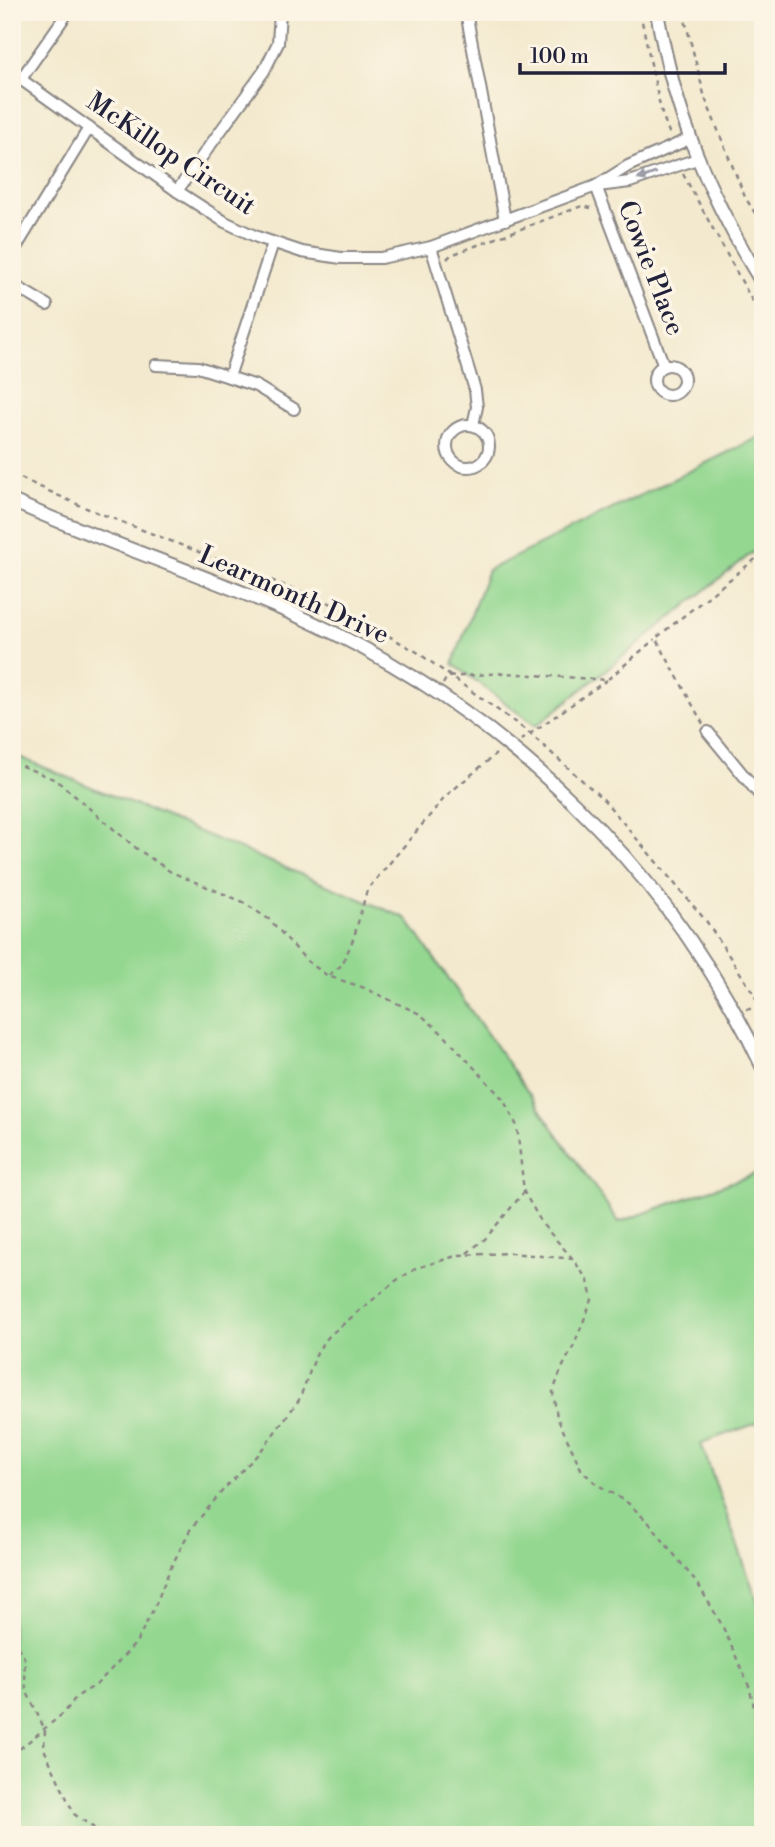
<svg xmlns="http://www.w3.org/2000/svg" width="775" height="1847" viewBox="0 0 775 1847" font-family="'Libre Bodoni',serif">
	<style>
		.green { fill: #93d790; stroke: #5a7c66; stroke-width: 2 }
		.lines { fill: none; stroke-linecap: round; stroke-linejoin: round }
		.minor-casing { stroke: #8a8684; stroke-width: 14 }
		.tertiary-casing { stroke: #8a8684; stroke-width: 16 }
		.path { stroke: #8a8684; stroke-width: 2.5; stroke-dasharray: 5 5; stroke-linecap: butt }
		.minor { stroke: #fff; stroke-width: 10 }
		.tertiary { stroke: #fff; stroke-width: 12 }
		.oneway { fill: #9c9ca7 }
		.labels { text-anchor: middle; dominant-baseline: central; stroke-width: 7; stroke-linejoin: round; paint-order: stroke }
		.street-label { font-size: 26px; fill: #22223b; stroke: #fcf5e5 }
	</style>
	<rect width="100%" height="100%" fill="#fcf5e5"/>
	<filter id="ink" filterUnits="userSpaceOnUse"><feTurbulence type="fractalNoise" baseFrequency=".0143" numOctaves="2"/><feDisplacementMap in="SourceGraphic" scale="14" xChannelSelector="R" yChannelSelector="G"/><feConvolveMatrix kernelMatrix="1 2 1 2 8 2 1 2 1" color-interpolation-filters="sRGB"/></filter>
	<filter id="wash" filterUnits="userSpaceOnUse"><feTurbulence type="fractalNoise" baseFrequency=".00686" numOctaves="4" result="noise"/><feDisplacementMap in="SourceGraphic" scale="28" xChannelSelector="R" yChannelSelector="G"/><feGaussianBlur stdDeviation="1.57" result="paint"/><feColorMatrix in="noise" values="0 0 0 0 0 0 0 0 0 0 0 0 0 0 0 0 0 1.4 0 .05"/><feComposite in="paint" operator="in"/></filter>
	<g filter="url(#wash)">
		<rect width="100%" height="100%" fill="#f3e9ce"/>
		<g class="green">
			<path d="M763,435v109l-227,182 -83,-62 35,-94z"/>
			<path d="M12,754l394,164 213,304 144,-51v250l-62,22 62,174v218h-751z"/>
		</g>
	</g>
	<g filter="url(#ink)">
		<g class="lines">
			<defs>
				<g id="minor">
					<path d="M466,12l39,208"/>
					<path d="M12,73l165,118 48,31 32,15 45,15 39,6h40l50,-11 165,-61 32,-20 61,-27"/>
					<path d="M21,79l47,-67"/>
					<path d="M596,186l68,180"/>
					<path d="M598,186l32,-4 67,-23"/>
					<path d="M177,191l87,-120 14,-28 2,-31"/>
					<path d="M431,247l44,143 2,17 -4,18"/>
					<path d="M12,254l77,-126"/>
					<path d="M12,284l35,21"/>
					<path d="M156,365l42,2 31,10 44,-134"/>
					<circle cx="669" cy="380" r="15"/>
					<path d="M229,377l27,9 38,23"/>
					<circle cx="468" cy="446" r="21"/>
					<path d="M708,732l55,67"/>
				</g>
				<g id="tertiary">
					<path d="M657,12c18,103 51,183 106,272"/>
					<path d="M12,501c97,44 199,75 295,119 196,90 365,251 456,448"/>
				</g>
			</defs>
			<use href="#minor" class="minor-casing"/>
			<use href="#tertiary" class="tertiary-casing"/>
			<g class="path">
				<path d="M640,12l21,99 9,24"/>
				<path d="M683,12l22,86 40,99 18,29"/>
				<path d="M683,174l71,130 9,11"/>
				<path d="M447,259l4,-4 131,-49 9,2"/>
				<path d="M12,474l69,32 251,98 85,48 110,79 77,69 103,122 47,72 9,20"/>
				<path d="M443,684l4,-7 58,-4 102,7 48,-41"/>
				<path d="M703,724l-47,-86 107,-85"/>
				<path d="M521,740l86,-60"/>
				<path d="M12,762l44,18 80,68 35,24 70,29 29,19 37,41 21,15 34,11 58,27 24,21 59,64 14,27 7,66 19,33 30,34 15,22 4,19 -19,47 -12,23 -8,22 4,25 25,54 16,14 30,18 22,21 49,62 23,39 27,61 4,16 5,31v60l5,19"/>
				<path d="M329,975l13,-10 12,-28 13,-47 80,-95 49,-41"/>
				<path d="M746,1009h17"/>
				<path d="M467,1253l18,-14 39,-47"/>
				<path d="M12,1638l12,19 2,33 19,40 -1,19 30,65 30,21"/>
				<path d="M12,1755l53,-43 11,-15 20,-12 40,-42 19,-37 15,-37 20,-39 34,-41 36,-37 39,-52 19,-50 12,-15 67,-55 20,-12 42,-13 52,-2 62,6"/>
			</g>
			<use href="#minor" class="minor"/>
			<use href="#tertiary" class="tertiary"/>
		</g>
		<defs><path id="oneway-solid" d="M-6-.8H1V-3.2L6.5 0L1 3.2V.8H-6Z" transform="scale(1.75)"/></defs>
		<use class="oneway" href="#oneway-solid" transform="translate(647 176) rotate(160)"/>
	</g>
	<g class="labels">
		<g class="street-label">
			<text transform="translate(171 154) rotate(34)">McKillop Circuit</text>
			<text transform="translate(651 268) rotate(69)">Cowie Place</text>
			<text transform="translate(294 595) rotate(24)">Learmonth Drive</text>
		</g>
	</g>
	<rect width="775" height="1847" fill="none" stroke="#fcf5e5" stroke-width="42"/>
	<path d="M520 63v10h205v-10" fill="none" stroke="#22223b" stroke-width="3.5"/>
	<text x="530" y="63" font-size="21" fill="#22223b" stroke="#fcf5e5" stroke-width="5" paint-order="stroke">100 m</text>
</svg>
